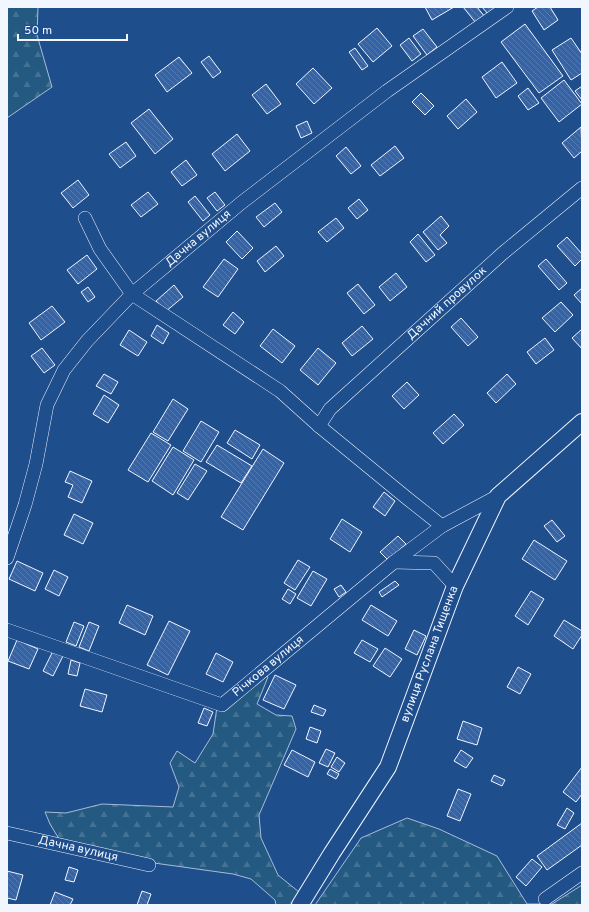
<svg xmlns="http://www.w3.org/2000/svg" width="589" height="912" viewBox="0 0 589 912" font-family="Overpass,sans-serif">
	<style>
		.forest { fill: url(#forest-firs); stroke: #a8bbd7 }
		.building { fill: url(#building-back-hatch); stroke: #f2f6ff }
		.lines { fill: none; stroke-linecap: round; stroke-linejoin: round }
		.minor-casing { stroke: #f2f6ff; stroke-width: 14 }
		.tertiary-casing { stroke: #f2f6ff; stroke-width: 18 }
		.minor { stroke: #1f4e8c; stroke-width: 13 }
		.tertiary { stroke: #1f4e8c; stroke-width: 16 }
		.labels { text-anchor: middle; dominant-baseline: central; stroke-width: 3; stroke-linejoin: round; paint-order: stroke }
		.street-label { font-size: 12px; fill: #f2f6ff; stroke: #1f4e8c }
	</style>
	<defs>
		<pattern id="forest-firs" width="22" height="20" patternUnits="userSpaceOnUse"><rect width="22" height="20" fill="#245a82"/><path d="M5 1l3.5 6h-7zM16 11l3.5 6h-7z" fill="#447295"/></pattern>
		<pattern id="building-back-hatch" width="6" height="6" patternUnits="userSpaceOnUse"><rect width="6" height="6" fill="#3563a3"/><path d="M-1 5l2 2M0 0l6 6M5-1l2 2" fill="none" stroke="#537ab1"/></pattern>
	</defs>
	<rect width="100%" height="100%" fill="#1f4e8c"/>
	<g class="forest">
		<path d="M7,7h31l-1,28 15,52 -45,31z"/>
		<path d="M260,670l8,7 -11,27 19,11 16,1 4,13 -37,86 2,23 17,37 21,17 -7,13h-16l-1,-5 -24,-21 -18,-5 -79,-11 -95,-24 -9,-15 -5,-12 21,1 36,-9 71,3 6,-20 -9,-24 7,-12 18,12 18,-29 4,-27z"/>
		<path d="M407,818l32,11 58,27 30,48h25l30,-19v20h-267l46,-67z"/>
	</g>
	<g class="building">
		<path d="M425,7h29l-22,13z"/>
		<path d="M463,7h14l8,10 -9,6z"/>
		<path d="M482,7h15l-9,7z"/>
		<path d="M538,7h12l8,13 -14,10 -12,-19z"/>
		<path d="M525,24l38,52 -24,17 -38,-51z"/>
		<path d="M377,28l15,18 -19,16 -15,-18z"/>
		<path d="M423,29l14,18 -10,8 -14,-19z"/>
		<path d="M409,38l12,16 -9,7 -12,-16z"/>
		<path d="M571,38l11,16v19l-11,7 -19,-30z"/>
		<path d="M355,48l13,18 -6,4 -13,-18z"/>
		<path d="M209,56l12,16 -8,6 -12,-16z"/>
		<path d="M179,57l13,16 -25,19 -12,-17z"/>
		<path d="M502,62l15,21 -21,15 -14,-21z"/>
		<path d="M313,68l19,20 -18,16 -18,-20z"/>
		<path d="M564,80l18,24 -23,18 -18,-24z"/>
		<path d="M266,84l15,20 -14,10 -15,-19z"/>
		<path d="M582,86v14l-7,-9z"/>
		<path d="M528,88l11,15 -11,7 -10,-14z"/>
		<path d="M421,93l13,13 -9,9 -13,-13z"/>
		<path d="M466,99l11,13 -19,17 -11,-13z"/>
		<path d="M149,109l24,30 -18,15 -24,-31z"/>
		<path d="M307,121l5,12 -11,5 -5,-12z"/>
		<path d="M581,127l1,24 -8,7 -12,-15z"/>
		<path d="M237,134l13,17 -25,20 -13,-17z"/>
		<path d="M126,142l10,14 -16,12 -11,-14z"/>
		<path d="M395,146l9,12 -24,18 -9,-11z"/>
		<path d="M346,147l15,19 -10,8 -15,-18z"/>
		<path d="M186,160l11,15 -15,11 -11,-14z"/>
		<path d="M78,180l11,15 -16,13 -12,-15z"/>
		<path d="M148,192l10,12 -17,13 -10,-12z"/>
		<path d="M215,192l10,13 -8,6 -10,-13z"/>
		<path d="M195,196l15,19 -7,6 -15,-19z"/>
		<path d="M359,199l9,11 -11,9 -9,-11z"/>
		<path d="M275,203l7,9 -18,15 -8,-10z"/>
		<path d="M441,216l8,10 -9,9 7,8 -9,7 -15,-18z"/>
		<path d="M336,218l8,10 -17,14 -9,-10z"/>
		<path d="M237,231l16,17 -11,11 -16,-17z"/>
		<path d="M418,234l17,21 -9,7 -16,-20z"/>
		<path d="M567,237l15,17v5l-7,7 -18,-20z"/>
		<path d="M276,246l8,10 -19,16 -8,-11z"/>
		<path d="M87,255l10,14 -19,15 -11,-14z"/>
		<path d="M224,259l14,10 -20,28 -15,-10z"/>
		<path d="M546,259l21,24 -8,7 -21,-24z"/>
		<path d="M396,273l11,14 -17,14 -11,-14z"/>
		<path d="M358,284l17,21 -11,9 -17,-21z"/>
		<path d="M174,285l9,12 -18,15 -9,-11z"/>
		<path d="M88,287l7,10 -7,5 -7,-10z"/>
		<path d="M582,288v16l-8,-9z"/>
		<path d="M561,302l12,13 -18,17 -13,-14z"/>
		<path d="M52,306l13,16 -24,18 -12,-17z"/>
		<path d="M233,312l11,10 -9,12 -12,-9z"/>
		<path d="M461,318l17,19 -10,9 -17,-19z"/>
		<path d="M157,325l12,8 -6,11 -12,-8z"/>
		<path d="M362,326l11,13 -21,17 -10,-13z"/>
		<path d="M273,329l22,17 -13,17 -22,-17z"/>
		<path d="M582,329v20l-10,-11z"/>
		<path d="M129,330l18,12 -9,14 -18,-11z"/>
		<path d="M545,338l9,12 -18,14 -9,-12z"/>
		<path d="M42,348l13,17 -11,8 -13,-17z"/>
		<path d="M318,348l18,15 -18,22 -18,-15z"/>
		<path d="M104,374l14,8 -7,12 -15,-8z"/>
		<path d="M507,374l9,10 -20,19 -9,-10z"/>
		<path d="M407,382l12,13 -15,14 -12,-13z"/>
		<path d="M104,395l15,10 -11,18 -15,-9z"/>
		<path d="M173,399l15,10 -20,32 -15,-9z"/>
		<path d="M454,414l10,11 -21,19 -10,-11z"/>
		<path d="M201,421l18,11 -18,30 -18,-11z"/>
		<path d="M235,430l25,15 -8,14 -25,-16z"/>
		<path d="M151,433l20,12 -23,37 -20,-12z"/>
		<path d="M217,445l35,21 -11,17 -35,-21z"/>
		<path d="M173,447l21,13 -21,35 -21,-14z"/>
		<path d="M263,449l21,14 -41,67 -22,-13z"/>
		<path d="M195,464l12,7 -19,29 -11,-7z"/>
		<path d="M70,471l22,10 -10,22 -14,-6 5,-12 -8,-3z"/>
		<path d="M384,492l11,9 -10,15 -12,-9z"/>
		<path d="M74,514l19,9 -10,21 -19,-9z"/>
		<path d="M342,519l20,13 -12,20 -20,-13z"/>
		<path d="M552,520l13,16 -8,6 -13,-16z"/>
		<path d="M398,536l8,8 -18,16 -8,-8z"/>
		<path d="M534,540l33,21 -12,19 -33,-21z"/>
		<path d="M298,560l12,7 -15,23 -11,-7z"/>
		<path d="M17,561l26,12 -8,18 -26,-12z"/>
		<path d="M54,570l14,7 -9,19 -14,-7z"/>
		<path d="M313,571l14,8 -16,27 -14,-8z"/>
		<path d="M395,581l4,4 -17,12 -3,-5z"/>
		<path d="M341,585l5,7 -7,5 -5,-8z"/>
		<path d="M288,589l8,5 -6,10 -8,-5z"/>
		<path d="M531,591l13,8 -16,26 -13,-9z"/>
		<path d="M127,605l26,11 -8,19 -26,-12z"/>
		<path d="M371,605l26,16 -9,15 -26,-16z"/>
		<path d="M564,620l18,11v4l-9,14 -19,-13z"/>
		<path d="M169,621l21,10 -22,44 -21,-10z"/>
		<path d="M74,622l10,4 -8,20 -10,-4z"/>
		<path d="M89,622l10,4 -10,25 -10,-4z"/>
		<path d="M414,630l12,6 -9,19 -12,-6z"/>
		<path d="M17,640l21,9 -9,20 -21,-8z"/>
		<path d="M362,640l16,9 -8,13 -16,-9z"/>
		<path d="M385,648l17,11 -12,18 -17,-11z"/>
		<path d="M53,651l10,5 -10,20 -10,-5z"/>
		<path d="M216,653l17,9 -10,20 -17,-8z"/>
		<path d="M71,660l9,3 -3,13 -9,-2z"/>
		<path d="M518,667l13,7 -11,20 -13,-7z"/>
		<path d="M275,675l21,10 -12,24 -21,-9z"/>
		<path d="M85,689l22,6 -5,17 -22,-6z"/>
		<path d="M314,705l12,5 -3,6 -12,-4z"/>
		<path d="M204,708l9,4 -6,14 -9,-3z"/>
		<path d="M463,721l19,7 -5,17 -20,-6z"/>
		<path d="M310,727l11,4 -4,12 -11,-4z"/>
		<path d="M326,749l9,4 -7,14 -9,-4z"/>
		<path d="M292,750l23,12 -7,15 -24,-12z"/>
		<path d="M461,750l12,8 -7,10 -12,-7z"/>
		<path d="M337,757l8,6 -6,9 -8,-5z"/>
		<path d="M582,767v27l-6,8 -13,-10z"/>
		<path d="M330,769l9,5 -3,5 -9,-5z"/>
		<path d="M494,775l11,5 -3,6 -11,-5z"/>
		<path d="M458,789l13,5 -11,27 -13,-5z"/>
		<path d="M567,808l7,5 -9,16 -8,-4z"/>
		<path d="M582,823v22l-35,25 -10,-14z"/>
		<path d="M532,859l10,8 -16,19 -10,-9z"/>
		<path d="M69,867l9,3 -4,12 -9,-2z"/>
		<path d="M7,871l16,4 -7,25 -9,-2z"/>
		<path d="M142,891l9,3 -4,11h-10z"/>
		<path d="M55,892l18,7 -3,6h-20z"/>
	</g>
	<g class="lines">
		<defs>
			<g id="minor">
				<path d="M85,218l15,31 32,45 148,97 39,35 89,73 34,27"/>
				<path id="s1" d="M319,426l11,-17 173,-156 79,-65"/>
				<path id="s2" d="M7,558l18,-53 11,-41 11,-59 17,-35 23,-29 45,-47 109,-91 146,-112 120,-84"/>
				<path d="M394,562l40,1 21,23"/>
				<path id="s3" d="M7,630l215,75 172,-143 48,-36 56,-30"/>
				<path id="s4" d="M7,833l142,32"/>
				<path d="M545,899l37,-26"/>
			</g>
			<g id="tertiary">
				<path id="s5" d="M300,905l32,-52 56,-86 67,-181 43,-90 84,-74"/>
			</g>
		</defs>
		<use href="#minor" class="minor-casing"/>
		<use href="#tertiary" class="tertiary-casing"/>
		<use href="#minor" class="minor"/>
		<use href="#tertiary" class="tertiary"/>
	</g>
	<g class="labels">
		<g class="street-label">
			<text stroke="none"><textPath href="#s2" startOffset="386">Дачна вулиця</textPath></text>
			<text stroke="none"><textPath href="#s1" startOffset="178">Дачний провулок</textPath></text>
			<text stroke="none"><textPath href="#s5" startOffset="284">вулиця Руслана Тищенка</textPath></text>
			<text stroke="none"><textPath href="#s3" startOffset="288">Річкова вулиця</textPath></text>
			<text stroke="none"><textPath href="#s4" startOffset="73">Дачна вулиця</textPath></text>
		</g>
	</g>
	<rect width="589" height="912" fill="none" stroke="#f2f6ff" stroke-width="16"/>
	<path d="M18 34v6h109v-6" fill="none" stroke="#f2f6ff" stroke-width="2"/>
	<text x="24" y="34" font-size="12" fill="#f2f6ff" stroke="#1f4e8c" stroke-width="3" paint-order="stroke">50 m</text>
</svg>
